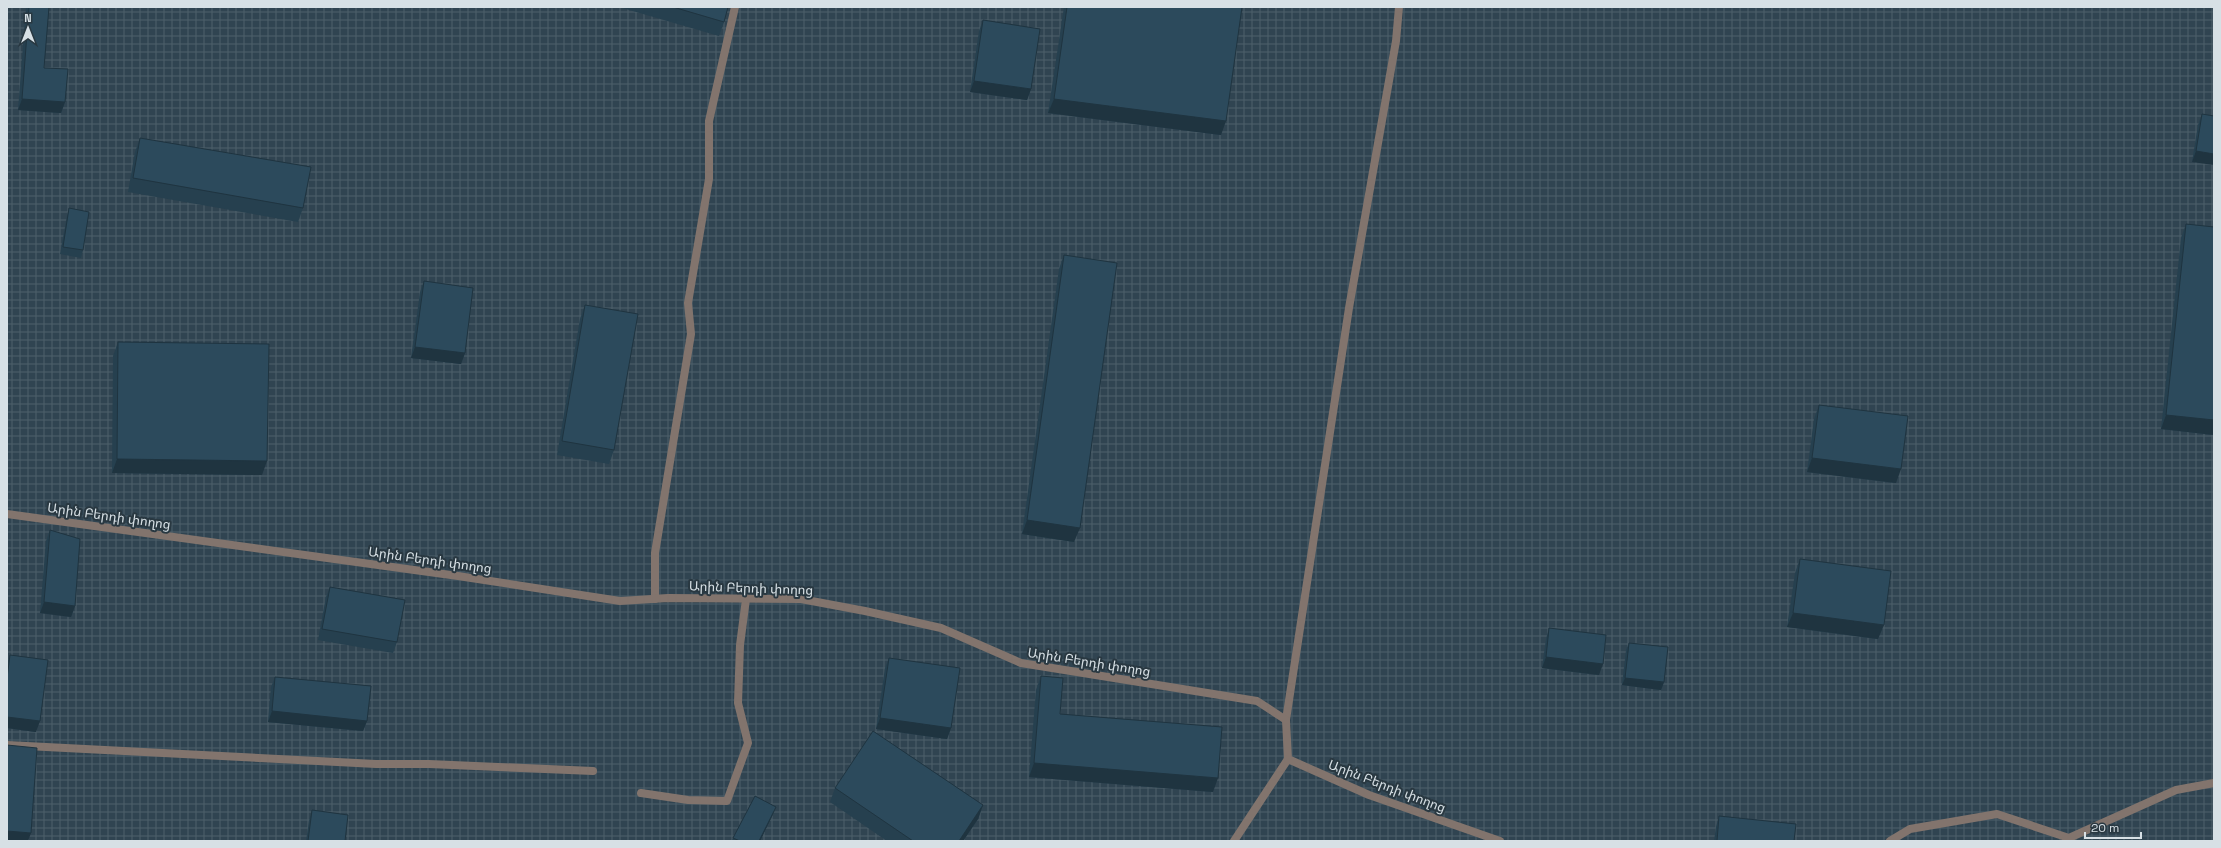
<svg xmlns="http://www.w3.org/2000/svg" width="2221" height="848" viewBox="0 0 2221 848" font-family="'Space Grotesk','Noto Sans Armenian',sans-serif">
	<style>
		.industrial { fill: url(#industrial-grid) }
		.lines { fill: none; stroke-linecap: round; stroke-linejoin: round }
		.service { stroke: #82746d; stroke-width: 8 }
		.minor { stroke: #82746d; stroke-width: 8 }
		.tertiary { stroke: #82746d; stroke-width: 8 }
		.wall { fill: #26404f }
		.shaded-wall { fill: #1f3440 }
		.building { fill: #2c4a5c; stroke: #1f3440 }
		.labels { text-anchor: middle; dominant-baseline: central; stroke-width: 4; stroke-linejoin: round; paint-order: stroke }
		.street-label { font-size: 13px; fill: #d7e0e5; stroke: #293841 }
	</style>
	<defs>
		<pattern id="industrial-grid" width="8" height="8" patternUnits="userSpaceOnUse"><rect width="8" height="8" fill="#304451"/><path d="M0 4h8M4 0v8" fill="none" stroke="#4d5f6a"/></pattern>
	</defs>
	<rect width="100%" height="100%" fill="#293841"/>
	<rect class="industrial" x="7" y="7" width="2207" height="834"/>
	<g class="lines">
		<g class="service">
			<path d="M655,599v-46l36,-219 -3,-31 21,-124v-58l26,-114"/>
			<path d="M1286,720l63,-412 47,-267 3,-34"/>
			<path d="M7,745l369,19h53l164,7"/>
			<path d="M641,793l47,7 39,1 21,-58 -10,-40 2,-58 6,-46"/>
		</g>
		<path class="minor" d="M1234,841l54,-82"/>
		<g class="tertiary">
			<path d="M7,514l451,62 162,25 48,-3 133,1 64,12 76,17 80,35 236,38 29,19 2,39 81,36 131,46"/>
			<path d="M1890,841l20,-12 87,-15 72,24 107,-48 38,-7"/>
		</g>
	</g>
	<g class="wall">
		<path d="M26,7h23l-5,61 21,34 -4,11 -43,-3z"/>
		<path d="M619,7h109l-4,15 -5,14z"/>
		<path d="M1064,7h178l-21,128 -173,-22z"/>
		<path d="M983,20l48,69 -4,11 -57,-8 9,-61z"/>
		<path d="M2202,114l12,2 -22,46 6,-37z"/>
		<path d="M140,138l163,70 -5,14 -170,-30 7,-40z"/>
		<path d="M69,208l14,42 -2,8 -21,-4 7,-38z"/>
		<path d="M2186,224l28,3v208l-53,-6 20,-191z"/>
		<path d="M1064,255l10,287 -52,-8 37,-265z"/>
		<path d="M424,281l41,72 -4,11 -50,-6 9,-66z"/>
		<path d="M585,305l29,145 -5,14 -52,-9 23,-136z"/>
		<path d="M118,342l144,133 -150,-2 1,-117z"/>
		<path d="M1819,405l77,78 -89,-11 7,-53z"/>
		<path d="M50,530l25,76 -4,11 -31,-4 6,-72z"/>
		<path d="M1800,559l78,80 -91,-12 8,-54z"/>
		<path d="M330,587l67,55 -4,11 -75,-13 8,-43z"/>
		<path d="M1549,628l50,47 -57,-7 4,-29z"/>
		<path d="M1629,643l35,39 -3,8 -39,-5 4,-35z"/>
		<path d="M10,655l26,77 -29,-4v-65z"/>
		<path d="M889,658l62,70 -4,11 -71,-10 9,-61z"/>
		<path d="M1041,676l19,38 153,78 -184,-15 7,-87z"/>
		<path d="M275,677l92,44 -4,10 -95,-9 3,-35z"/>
		<path d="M835,788l148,17 -5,14 -15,22h-76l-57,-39z"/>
		<path d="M312,810l33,31h-39l3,-20z"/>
		<path d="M773,814l-13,27h-28l1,-3z"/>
		<path d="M1719,816l75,25h-80l2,-14z"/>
	</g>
	<g class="shaded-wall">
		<path d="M974,81l57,8 -4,11 -57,-8z"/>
		<path d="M22,99l43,3 -4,11 -43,-3z"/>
		<path d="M1054,99l172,22 -5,14 -173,-22z"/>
		<path d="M2196,151l18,3v11l-22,-3z"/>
		<path d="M415,347l50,6 -4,11 -50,-6z"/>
		<path d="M2166,415l48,5v15l-53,-6z"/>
		<path d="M1812,458l89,11 -5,14 -89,-11z"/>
		<path d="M117,459l150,2 -5,14 -150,-2z"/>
		<path d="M1027,520l53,8 -6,14 -52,-8z"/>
		<path d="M44,602l31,4 -4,11 -31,-4z"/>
		<path d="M1793,613l91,12 -6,14 -91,-12z"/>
		<path d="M1546,657l57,7 -4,11 -57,-7z"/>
		<path d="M1625,678l39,4 -3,8 -39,-5z"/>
		<path d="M272,711l95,10 -4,10 -95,-9z"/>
		<path d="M7,717l33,4 -4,11 -29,-4z"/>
		<path d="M880,718l71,10 -4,11 -71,-10z"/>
		<path d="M1034,763l184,15 -5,14 -184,-15z"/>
		<path d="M983,805l-5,14 -15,22h-4z"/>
		<path d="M776,807l-3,7 -13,27h-1z"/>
		<path d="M7,831l24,2 -3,8h-21z"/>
	</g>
	<g class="building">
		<path d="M29,7h20l-5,61 24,1 -3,33 -43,-3z"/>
		<path d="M673,7h55l-4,15z"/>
		<path d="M1067,7h175l-16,114 -172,-22z"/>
		<path d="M983,20l57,9 -9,60 -57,-8z"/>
		<path d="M2202,114l12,2v38l-18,-3z"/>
		<path d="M140,138l171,29 -8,41 -170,-30z"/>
		<path d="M69,208l20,4 -6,38 -20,-3z"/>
		<path d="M2186,224l28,3v193l-48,-5z"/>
		<path d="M1064,255l53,8 -37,265 -53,-8z"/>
		<path d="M424,281l49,7 -8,65 -50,-6z"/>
		<path d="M585,305l53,9 -24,136 -52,-9z"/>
		<path d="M118,342l151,2 -2,117 -150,-2z"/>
		<path d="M1819,405l89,11 -7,53 -89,-11z"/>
		<path d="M50,530l30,9 -5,67 -31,-4z"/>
		<path d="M1800,559l91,12 -7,54 -91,-12z"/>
		<path d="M330,587l75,13 -8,42 -75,-13z"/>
		<path d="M1549,628l57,7 -3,29 -57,-7z"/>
		<path d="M1629,643l39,4 -4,35 -39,-4z"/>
		<path d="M10,655l38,5 -8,61 -33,-4v-39z"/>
		<path d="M889,658l71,10 -9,60 -71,-10z"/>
		<path d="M1041,676l22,2 -3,36 162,13 -4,51 -184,-15z"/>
		<path d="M275,677l96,9 -4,35 -95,-10z"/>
		<path d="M873,731l110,74 -24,36h-46l-78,-53z"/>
		<path d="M7,745l30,3 -6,85 -24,-2z"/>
		<path d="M755,796l21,11 -17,34h-19l-7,-3z"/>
		<path d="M312,810l36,5 -3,26h-37z"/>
		<path d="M1719,816l77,8 -2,17h-77z"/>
	</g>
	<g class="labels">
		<g class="street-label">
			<text transform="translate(109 516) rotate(8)">Արին Բերդի փողոց</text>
			<text transform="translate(430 560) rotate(8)">Արին Բերդի փողոց</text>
			<text transform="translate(751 588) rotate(2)">Արին Բերդի փողոց</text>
			<text transform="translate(1089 662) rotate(9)">Արին Բերդի փողոց</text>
			<text transform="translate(1387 786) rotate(21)">Արին Բերդի փողոց</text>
		</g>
	</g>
	<rect width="2221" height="848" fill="none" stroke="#d7e0e5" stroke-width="16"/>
	<g transform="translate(28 28)" stroke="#293841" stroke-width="3" paint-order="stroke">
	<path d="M0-3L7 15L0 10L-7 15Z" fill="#d7e0e5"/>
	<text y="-6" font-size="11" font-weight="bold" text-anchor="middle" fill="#d7e0e5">N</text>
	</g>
	<path d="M2085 832v6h56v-6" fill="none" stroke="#d7e0e5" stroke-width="2"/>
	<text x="2091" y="832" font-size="12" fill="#d7e0e5" stroke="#293841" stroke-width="3" paint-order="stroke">20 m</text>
</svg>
